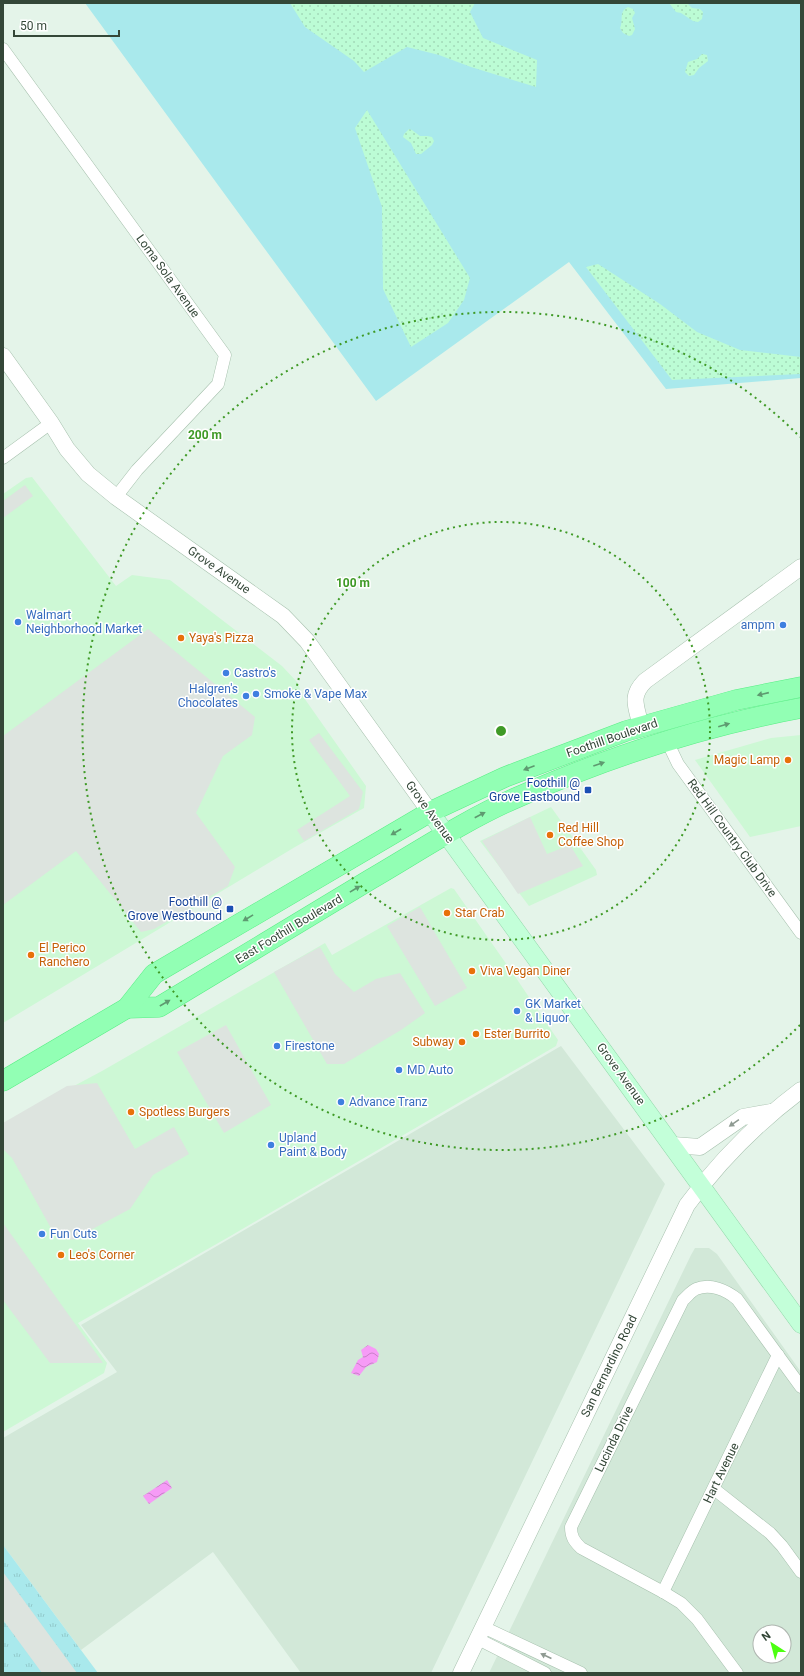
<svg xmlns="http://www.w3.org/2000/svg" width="804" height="1676" viewBox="0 0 804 1676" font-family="Roboto,sans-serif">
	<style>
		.residential { fill: #d2e8d8; fill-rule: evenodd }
		.commercial { fill: #cdf8d5 }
		.green { fill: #a9e9ec }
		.sand { fill: url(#sand-dots) }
		.park { fill: url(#park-tufts) }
		.parking { fill: #dde4df }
		.water { fill: url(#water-waves) }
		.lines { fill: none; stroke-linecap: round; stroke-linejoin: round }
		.minor-casing { stroke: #a6c0ad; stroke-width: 13 }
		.tertiary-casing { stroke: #a6c0ad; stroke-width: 17 }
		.secondary-casing { stroke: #90d7a8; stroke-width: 19 }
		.primary-casing { stroke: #58ee85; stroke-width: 21 }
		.minor { stroke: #fff; stroke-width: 12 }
		.tertiary { stroke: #fff; stroke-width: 16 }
		.secondary { stroke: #c3ffd9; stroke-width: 18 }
		.primary { stroke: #92ffb4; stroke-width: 20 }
		.oneway { fill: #5e9a70 }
		.oneway2 { fill: #8f9a92 }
		.ring { fill: none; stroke: #3f9a26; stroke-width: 2; stroke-dasharray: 2 4 }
		.shop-dot { fill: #3f7fe0; stroke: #fff; stroke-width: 1.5 }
		.food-dot { fill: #e8710a; stroke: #fff; stroke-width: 1.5 }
		.transit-dot { fill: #1a4fb4; stroke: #fff; stroke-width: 1.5 }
		.labels { text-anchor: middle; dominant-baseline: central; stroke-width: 3; stroke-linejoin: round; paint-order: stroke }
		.street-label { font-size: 12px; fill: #344738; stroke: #fff }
		.shop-label { font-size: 12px; fill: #366cbe; stroke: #fff; text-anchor: start }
		.food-label { font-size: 12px; fill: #c56008; stroke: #fff; text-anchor: start }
		.transit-label { font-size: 12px; fill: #164399; stroke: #fff; text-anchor: end }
		.centre { fill: #3f9a26; stroke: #fff; stroke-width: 2 }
		.ring-label { font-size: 12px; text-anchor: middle; font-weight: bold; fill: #3f9a26; stroke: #fff; stroke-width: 3; stroke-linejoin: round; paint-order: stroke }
	</style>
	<defs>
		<pattern id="sand-dots" width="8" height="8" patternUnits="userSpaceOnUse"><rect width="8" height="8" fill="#bcfcd5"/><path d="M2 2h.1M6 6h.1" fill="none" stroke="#a2d9b8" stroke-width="1.8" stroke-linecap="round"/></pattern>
		<pattern id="park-tufts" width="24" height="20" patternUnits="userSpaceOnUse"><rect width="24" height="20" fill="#a9e9ec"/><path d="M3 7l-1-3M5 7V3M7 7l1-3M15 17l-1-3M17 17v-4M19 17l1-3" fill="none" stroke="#92c9cb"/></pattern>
		<pattern id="water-waves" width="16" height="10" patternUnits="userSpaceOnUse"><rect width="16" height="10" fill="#f69bf6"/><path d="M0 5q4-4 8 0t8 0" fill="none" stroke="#c880c8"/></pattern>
	</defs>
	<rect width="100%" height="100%" fill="#e4f4e9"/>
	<g class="residential">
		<path d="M561,1046l104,138 -234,489h-130l-88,-121 -132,98 -78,-105v-107l114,-66 -36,-47z"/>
		<path d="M695,1248h14l8,6 84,118v301h-312l202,-418zM760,1632h24v24h-24z"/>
	</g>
	<g class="commercial">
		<path d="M32,477l84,109 16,-11 38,5 112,86 16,17 4,12 64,91 -2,22 -69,39 -292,176v-529l23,-16z"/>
		<path d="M801,735v91l-51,11 -55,-77 76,-22z"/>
		<path d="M551,807l45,63 1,5 -68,31 -49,-65z"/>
		<path d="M451,888l3,1 58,83 46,68 -2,6 -329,192 -149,85 29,40 -3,10 -101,59v-308l99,-53 223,-128 7,12z"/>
	</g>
	<path class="green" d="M85,3h716v375l-135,11 -97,-127 -193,139z"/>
	<g class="sand">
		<path d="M290,3h185l-5,9 13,26 54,22 -1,27 -65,-20 -32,-12 -32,-8 -43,25 -10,-11 -49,-34z"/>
		<path d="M669,3h18l5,5 8,1 3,3 -1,7 -4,3 -5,-1 -12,-8 -5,-1z"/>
		<path d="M628,7l5,2 2,4 -3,5 3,11 -3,6 -3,1 -6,-3 -3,-5c4,-8 -2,-16 8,-21z"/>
		<path d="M702,54l5,1 1,6 -9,7 -5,7 -5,1 -4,-4 3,-10 9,-3z"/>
		<path d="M367,110l103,168 -6,22 -16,23 -37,24 -28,-58 -1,-82 -27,-79z"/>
		<path d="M409,129l3,1 8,6h7l5,1 2,4 -2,4 -11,9h-5l-5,-11 -8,-6 1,-3z"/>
		<path d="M598,264l62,40 37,28 43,18 61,7v17l-129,6 -86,-113z"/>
	</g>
	<path class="park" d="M3,1545l95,128h-95z"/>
	<g class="parking">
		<path d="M25,485l8,11 -30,22v-17z"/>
		<path d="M148,629l107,88 -3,18 -29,21 -27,57 39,54 -7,19 -74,43 -13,3 -65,-81 -73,54v-169z"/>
		<path d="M319,733l44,59 -4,17 -55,32 -7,-11 53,-34 -41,-56z"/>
		<path d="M530,817l17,37 23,-9 13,21 -65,28 -36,-53z"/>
		<path d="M420,907l47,81 -32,18 -48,-80z"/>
		<path d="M320,947l15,27 19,18 22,-13 24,-6 25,40 -24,17 -57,34h-17l-53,-92z"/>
		<path d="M226,1025l45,80 -47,28 -47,-81z"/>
		<path d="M97,1083l38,66 39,-22 15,27 -36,21 -23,34 -58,31 -20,-10 -40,-72 -9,-9v-26l64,-37z"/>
		<path d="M3,1223l100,140h-53l-47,-63z"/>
		<path d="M3,1572l74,101h-35l-39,-53z"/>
	</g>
	<g class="water">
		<path d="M368,1345l8,4 3,5 -2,8 -11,5 -7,9 -8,-3 7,-13 5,-3 -2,-7z"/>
		<path d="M167,1480l5,8 -23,16 -6,-8z"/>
	</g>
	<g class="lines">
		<defs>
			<g id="minor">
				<path d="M3,49l222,306 -7,29 -81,86 -21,27"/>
				<path d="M3,458l48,-35"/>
				<path d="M667,741l11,23 123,169"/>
				<path d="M714,1489l56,44 12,13 19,26"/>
				<path d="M663,1592l115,-237"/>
				<path d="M483,1627l98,46"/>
				<path d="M478,1639l67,34"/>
				<path d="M737,1673l-40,-54 -16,-16 -18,-11 -82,-44c-7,-7 -10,-11 -10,-21l112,-227c4,-3 8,-9 13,-11 14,-6 30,1 41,10l64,88"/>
			</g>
			<g id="tertiary">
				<path d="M3,356l48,67 16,26 21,25 28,23 167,119 24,25 123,171"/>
				<path d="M641,727c-4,-20 -12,-30 4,-46l156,-114"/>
				<path d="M673,1145l27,2 43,-30 28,-5"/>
				<path d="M461,1673l226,-468c33,-45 70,-82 114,-115"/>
			</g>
			<path id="secondary" d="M430,812l371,512"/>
			<g id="primary">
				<path d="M127,1008l32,-1c71,-43 141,-85 212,-128 48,-28 96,-60 147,-82 90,-40 186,-71 283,-89"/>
				<path d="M3,1081l124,-73 27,-34 276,-162 75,-35 121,-46 110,-31 65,-13"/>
			</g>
		</defs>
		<use href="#minor" class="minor-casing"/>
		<use href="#tertiary" class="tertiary-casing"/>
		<use href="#secondary" class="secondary-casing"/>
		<use href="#primary" class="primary-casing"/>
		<use href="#minor" class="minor"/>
		<use href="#tertiary" class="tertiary"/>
		<use href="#secondary" class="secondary"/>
		<use href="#primary" class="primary"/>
	</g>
	<defs><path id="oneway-solid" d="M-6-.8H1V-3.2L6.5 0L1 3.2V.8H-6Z"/></defs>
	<g class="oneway">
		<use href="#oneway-solid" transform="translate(763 694) rotate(167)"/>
		<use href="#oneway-solid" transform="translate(724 725) rotate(-16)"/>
		<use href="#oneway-solid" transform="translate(599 764) rotate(-19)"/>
		<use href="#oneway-solid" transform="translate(529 768) rotate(159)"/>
		<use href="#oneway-solid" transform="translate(480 815) rotate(-28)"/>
		<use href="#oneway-solid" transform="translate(396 832) rotate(150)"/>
		<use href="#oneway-solid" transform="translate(355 889) rotate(-31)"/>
		<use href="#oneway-solid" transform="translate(248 918) rotate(149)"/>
		<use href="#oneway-solid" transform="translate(165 1003) rotate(-30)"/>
	</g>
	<g class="oneway2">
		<use href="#oneway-solid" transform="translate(734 1123) rotate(145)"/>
		<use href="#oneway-solid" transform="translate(546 1656) rotate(-155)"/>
	</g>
	<g class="ring">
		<circle cx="501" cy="731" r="209"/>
		<path d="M800 1025A419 419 0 1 1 800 437"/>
	</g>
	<g class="shop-dot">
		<circle cx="18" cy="622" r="4"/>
		<circle cx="783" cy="625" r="4"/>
		<circle cx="226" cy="673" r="4"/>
		<circle cx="256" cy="694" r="4"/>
		<circle cx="246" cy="696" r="4"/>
		<circle cx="517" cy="1011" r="4"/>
		<circle cx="277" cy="1046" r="4"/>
		<circle cx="399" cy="1070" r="4"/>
		<circle cx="341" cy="1102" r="4"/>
		<circle cx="271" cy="1145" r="4"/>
		<circle cx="42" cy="1234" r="4"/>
	</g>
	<g class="food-dot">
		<circle cx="181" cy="638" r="4"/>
		<circle cx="788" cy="760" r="4"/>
		<circle cx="550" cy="835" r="4"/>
		<circle cx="447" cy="913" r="4"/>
		<circle cx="31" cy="955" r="4"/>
		<circle cx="472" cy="971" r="4"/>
		<circle cx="476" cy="1034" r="4"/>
		<circle cx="462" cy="1042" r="4"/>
		<circle cx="131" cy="1112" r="4"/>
		<circle cx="61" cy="1255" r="4"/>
	</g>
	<g class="transit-dot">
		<rect x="584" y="786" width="8" height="8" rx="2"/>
		<rect x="226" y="905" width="8" height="8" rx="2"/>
	</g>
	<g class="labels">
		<g class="street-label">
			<text transform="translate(168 276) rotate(54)">Loma Sola Avenue</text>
			<text transform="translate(219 570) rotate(35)">Grove Avenue</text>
			<text transform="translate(612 738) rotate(-19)">Foothill Boulevard</text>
			<text transform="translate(430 812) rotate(54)">Grove Avenue</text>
			<text transform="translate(732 838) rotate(54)">Red Hill Country Club Drive</text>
			<text transform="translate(289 929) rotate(-31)">East Foothill Boulevard</text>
			<text transform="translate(621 1074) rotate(54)">Grove Avenue</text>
			<text transform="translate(609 1366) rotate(-64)">San Bernardino Road</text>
			<text transform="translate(614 1439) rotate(-64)">Lucinda Drive</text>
			<text transform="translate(721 1473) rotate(-64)">Hart Avenue</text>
		</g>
		<g class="shop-label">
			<text x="26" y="615">Walmart<tspan x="26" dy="14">Neighborhood Market</tspan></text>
			<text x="775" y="625" text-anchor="end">ampm</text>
			<text x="234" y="673">Castro's</text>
			<text x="238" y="689" text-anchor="end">Halgren's<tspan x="238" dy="14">Chocolates</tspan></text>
			<text x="264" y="694">Smoke &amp; Vape Max</text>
			<text x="525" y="1004">GK Market<tspan x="525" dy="14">&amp; Liquor</tspan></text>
			<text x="285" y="1046">Firestone</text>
			<text x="407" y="1070">MD Auto</text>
			<text x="349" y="1102">Advance Tranz</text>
			<text x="279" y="1138">Upland<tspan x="279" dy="14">Paint &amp; Body</tspan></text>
			<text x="50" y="1234">Fun Cuts</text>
		</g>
		<g class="food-label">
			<text x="189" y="638">Yaya's Pizza</text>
			<text x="780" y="760" text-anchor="end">Magic Lamp</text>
			<text x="558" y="828">Red Hill<tspan x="558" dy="14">Coffee Shop</tspan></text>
			<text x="455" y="913">Star Crab</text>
			<text x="39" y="948">El Perico<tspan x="39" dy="14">Ranchero</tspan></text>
			<text x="480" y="971">Viva Vegan Diner</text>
			<text x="484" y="1034">Ester Burrito</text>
			<text x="454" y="1042" text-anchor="end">Subway</text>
			<text x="139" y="1112">Spotless Burgers</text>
			<text x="69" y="1255">Leo's Corner</text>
		</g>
		<g class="transit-label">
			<text x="580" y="783">Foothill @<tspan x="580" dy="14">Grove Eastbound</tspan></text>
			<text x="222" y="902">Foothill @<tspan x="222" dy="14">Grove Westbound</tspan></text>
		</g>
	</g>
	<circle cx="501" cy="731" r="6" class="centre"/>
	<g class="ring-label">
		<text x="205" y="439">200 m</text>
		<text x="353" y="587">100 m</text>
	</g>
	<rect width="804" height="1676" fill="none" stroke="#344738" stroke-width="8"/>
	<g transform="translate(772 1644) rotate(324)"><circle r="19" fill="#ffffff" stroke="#aeb5af"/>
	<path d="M0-3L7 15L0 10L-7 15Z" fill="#4cff10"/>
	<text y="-6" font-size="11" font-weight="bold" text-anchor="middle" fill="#344738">N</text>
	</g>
	<path d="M14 30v6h105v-6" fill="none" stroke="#344738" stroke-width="2"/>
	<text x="20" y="30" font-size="12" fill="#344738" stroke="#ffffff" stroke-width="3" paint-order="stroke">50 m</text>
</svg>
